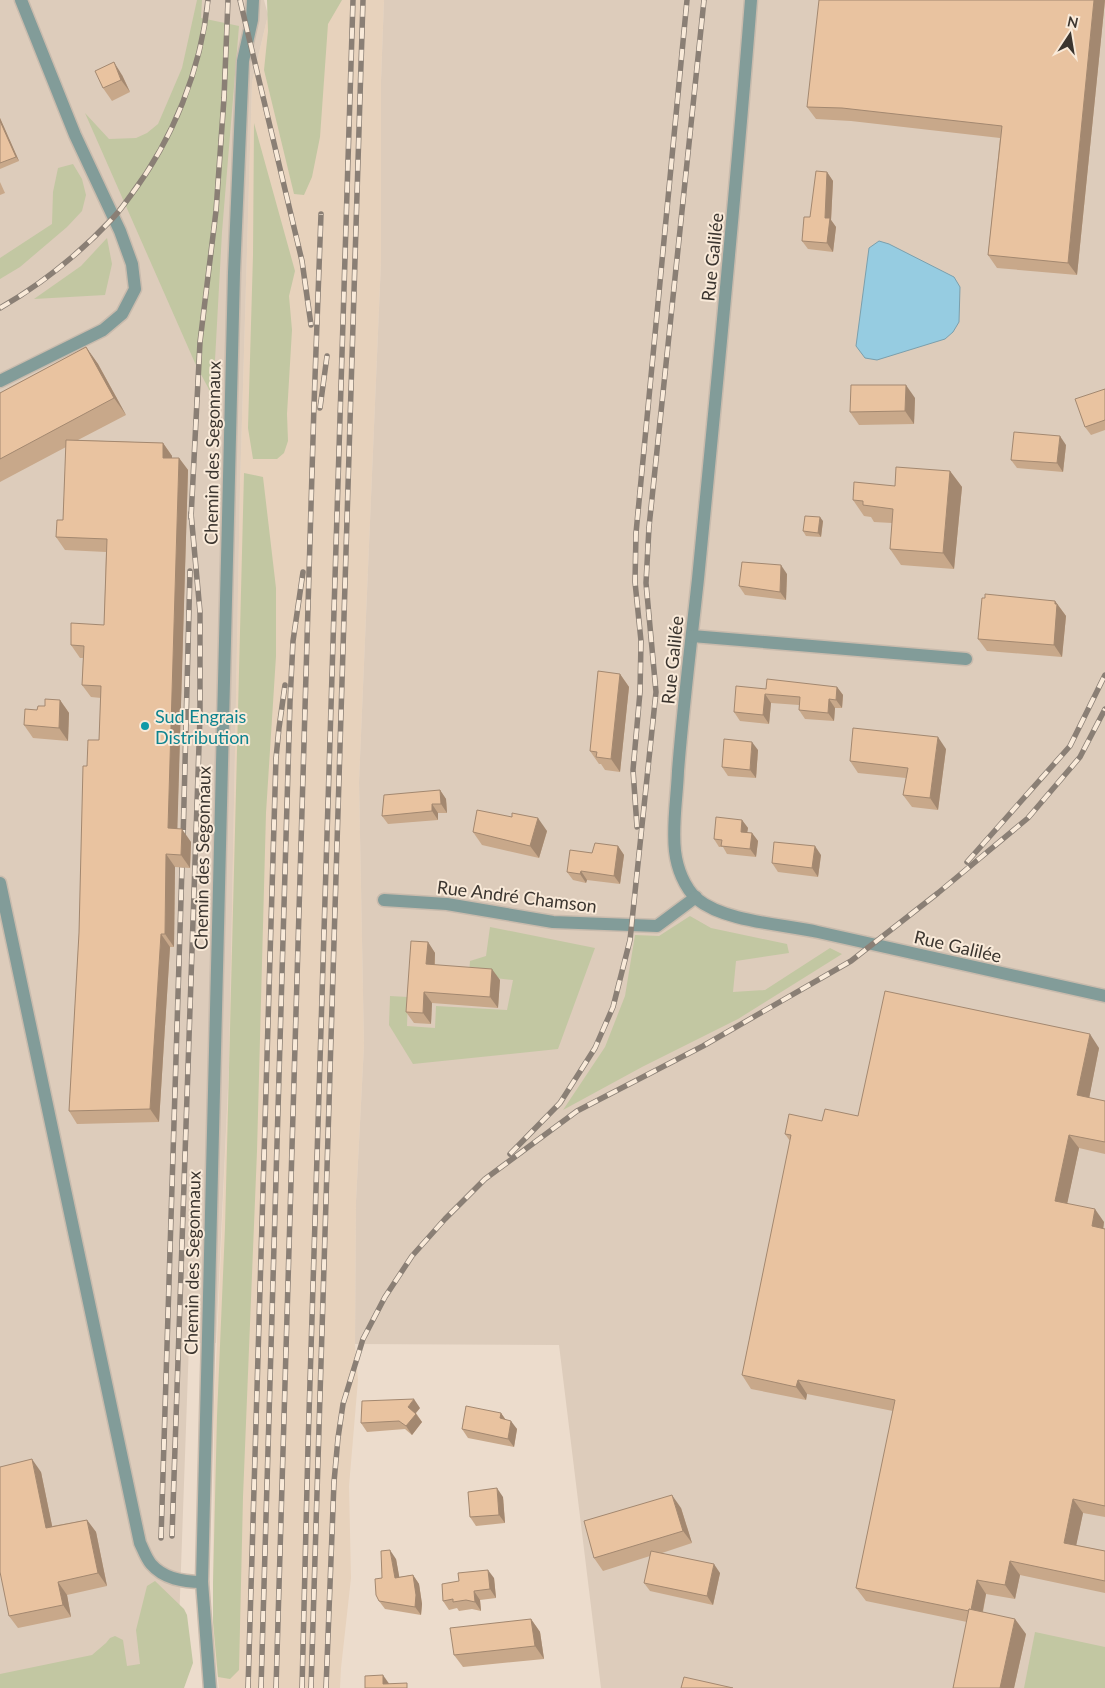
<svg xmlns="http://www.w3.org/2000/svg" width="1105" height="1688" viewBox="0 0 1105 1688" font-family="Lato,sans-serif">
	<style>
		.built { fill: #e7d2bc }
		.industrial { fill: #dcb }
		.green { fill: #c2c7a2 }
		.water { fill: #96cce1; stroke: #7b9fac }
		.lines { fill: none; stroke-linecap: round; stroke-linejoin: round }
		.minor-casing { stroke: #c9bbad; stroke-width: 15 }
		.minor { stroke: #829c99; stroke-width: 12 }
		.rail-casing { stroke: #8a7f75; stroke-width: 5.5 }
		.rail { stroke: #f9ead9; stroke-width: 4; stroke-dasharray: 11; stroke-linecap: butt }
		.wall { fill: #c8a88a }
		.shaded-wall { fill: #a38870 }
		.building { fill: #e9c3a0; stroke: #a38870 }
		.culture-dot { fill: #0f9aa8; stroke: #f9ead9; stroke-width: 2 }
		.labels { text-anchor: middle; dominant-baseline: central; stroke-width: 4; stroke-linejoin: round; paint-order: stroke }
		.street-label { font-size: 18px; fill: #3b352f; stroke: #f9ead9 }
		.culture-label { font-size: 18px; fill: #0d838f; stroke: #f9ead9; text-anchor: start }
	</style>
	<rect width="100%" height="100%" fill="#ecdccc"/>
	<path class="built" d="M268,0h116l-3,81v180l-22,521 5,263 -8,156 -1,143 3,36 -9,106 2,92 -10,90 -1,20h-121l-6,-47 1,-233 15,-341 11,-580 12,-405 16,-67z"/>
	<g class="industrial">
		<path d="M0,0h264l4,15 -16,67 -12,405 -11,580 -13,276h-27l-12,337 -177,8z"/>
		<path d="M384,0h721v1688h-504l-42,-343 -204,-1 1,-143 8,-156 -5,-263 22,-521v-180z"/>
	</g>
	<g class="green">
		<path d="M197,0h5l-1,18 38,8 -17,206 -9,165 -18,-34 -110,-250 24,26 27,-1 11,-5 11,-9 24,-56z"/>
		<path d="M267,0h75l-14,24 -8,113 -8,40 -8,18 -10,-1 -30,-124 4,-39z"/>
		<path d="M254,123l41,148 -6,25 3,34 -5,84 1,27 -4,12 -7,6h-24l-5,-31 5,-173z"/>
		<path d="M73,164l9,15 4,16 -4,16 -15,16 -47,40 -20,12v-21l52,-34 1,-32 5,-24z"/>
		<path d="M107,238l5,26 -7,31 -71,4 47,-33z"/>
		<path d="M244,473l19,4 13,111v68l-10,157 -9,338 -14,346 -4,173 -9,9 -12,-2 -5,-55v-38l4,-168 8,-188z"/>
		<path d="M690,916l21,12 76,16 2,9 -53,8 -3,31 32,-2 65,-42 12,6 -104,65 -96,48 -79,43 42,-63 20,-51 10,-61 24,1z"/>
		<path d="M490,927l105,21 -37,101 -145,15 -24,-39 1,-29 18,1 -1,29 28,2 1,-22 71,4 6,-30 -44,-5 1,-14 16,-5z"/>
		<path d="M155,1581l29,28 3,6 6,48 -9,25h-184v-14l92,-19 14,-12 4,-5 5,-2 8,4 4,26 13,-2 -4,-34 11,-44z"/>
		<path d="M1035,1632l70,15v41h-81z"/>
	</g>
	<path class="water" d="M879,241l10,3 65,33 6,10 -1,35 -6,10 -8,7 -68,21 -12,-2 -9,-12 13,-98z"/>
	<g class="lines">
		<defs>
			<g id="minor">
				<path d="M751,0c-15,193 -34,386 -53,579 -7,64 -15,128 -20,192 -1,27 -6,54 -3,80 2,17 9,36 22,48 28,23 86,25 121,33 96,21 191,43 287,64"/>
				<path d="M0,381l103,-51 19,-16 13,-25 -3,-25 -12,-33 -45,-96 -54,-135"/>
				<path d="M692,636l274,23"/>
				<path d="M0,883l140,660c3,6 6,15 11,21 13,15 32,18 51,18"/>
				<path d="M384,900l63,4 106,18 104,4 39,-29"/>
				<path d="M210,1688l-8,-106 32,-1309 9,-212 9,-41 1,-20"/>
			</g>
		</defs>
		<use href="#minor" class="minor-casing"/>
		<use href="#minor" class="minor"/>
		<defs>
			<g id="rail">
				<path d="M240,0l62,261 9,64"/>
				<path d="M0,308c42,-24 79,-54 112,-89 7,-7 13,-16 19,-24 42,-56 70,-125 77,-195"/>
				<path d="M320,408l7,-52"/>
				<path d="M191,518l9,-176 16,-131 8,-113 4,-98"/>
				<path d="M637,827l-4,-57 7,-78 1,-51 -6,-59 1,-49 51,-533"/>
				<path d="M183,841l7,-270"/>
				<path d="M967,862l103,-116 35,-71"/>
				<path d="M510,1154l50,-51 35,-55 18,-41 17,-67 26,-248 -10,-109 3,-56 55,-527"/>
				<path d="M172,1536l28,-820v-104l-9,-99"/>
				<path d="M161,1538l21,-671"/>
				<path d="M248,1688l28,-930 3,-30 6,-43"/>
				<path d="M261,1688l29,-986 3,-61 10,-69"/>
				<path d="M276,1688l38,-1283 7,-191"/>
				<path d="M302,1688l6,-242 45,-1446"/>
				<path d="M311,1688l52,-1688"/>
				<path d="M326,1688l8,-206 4,-44 5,-34 20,-65 22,-42 27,-41 33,-37 40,-40 92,-68 126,-65 148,-85 87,-68 90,-75 52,-61 25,-48"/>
			</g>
		</defs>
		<use href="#rail" class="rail-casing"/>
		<use href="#rail" class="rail"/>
	</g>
	<g class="wall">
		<path d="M1105,0l-28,275 -80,-7 -9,-13 12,-117 -149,-17 -35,-2 -9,-12z"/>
		<path d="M122,75l8,17 -18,9 -9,-13z"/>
		<path d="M0,118l19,43 -19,8z"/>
		<path d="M827,172l6,9 -2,39 5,7 -3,25 -25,-3 -6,-8z"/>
		<path d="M0,182l5,11 -5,2z"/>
		<path d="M86,347l12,17 28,51 -48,25 85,3 9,13v2h7l9,12 -11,359 14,13 -1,26 -15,-1 -1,80h-4l-11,175 -82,2 -8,-13 10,-178 8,-167 12,-26 2,-42 -10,-1 -9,-12 1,-27h-3l-9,-13 33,-20 2,-73 -41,-2 -9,-13 7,-17 3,-73 -66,35v-89z"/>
		<path d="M1105,389v41l-14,5 -6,-8z"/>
		<path d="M915,398l-1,26 -55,1 -9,-13z"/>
		<path d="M1066,445l-3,27 -46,-4 -6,-8z"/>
		<path d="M950,471l12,16 -8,82 -53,-4 -11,-16 2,-26 -18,-1 -3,-5 -7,-1 -11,-16 42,-14z"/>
		<path d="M823,521l-2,16 -15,-1 -3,-5z"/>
		<path d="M787,574l-1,26 -41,-5 -6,-9z"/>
		<path d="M1055,601l11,15 -4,41 -75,-6 -9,-12z"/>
		<path d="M620,674l9,13 -9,85 -15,-2 -4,-6h-2l-9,-13z"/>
		<path d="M837,687l6,8 -1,13h-7l-1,13 -29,-2 -6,-9v-5l-28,-2 -2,21 -29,-3 -6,-9 32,-23z"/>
		<path d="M60,700l9,13 -1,28 -35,-3 -9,-13 13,-15z"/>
		<path d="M946,749l-8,61 -26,-3 -9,-12 3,-17 -48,-5 -8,-12z"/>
		<path d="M758,750l-2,28 -28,-2 -6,-9z"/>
		<path d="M440,790l6,9 1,14h-9v7l-50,4 -6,-8z"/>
		<path d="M512,817l35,14 -8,27 -57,-13 -9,-13z"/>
		<path d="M742,820l6,8 -1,4 5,1 6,8 -2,16 -29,-3 -4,-7h-4l-5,-8z"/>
		<path d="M618,846l6,9 -4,29 -33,-4 -1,3 -13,-3 -6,-8 25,-19z"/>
		<path d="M821,855l-3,22 -40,-5 -6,-9z"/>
		<path d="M428,942l7,11v12l65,15 -2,28 -66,-5 -1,21 -17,-1 -8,-11z"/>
		<path d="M1099,1048l-10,50 16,3v53l-26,-6 -12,55 37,19 -1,6 2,1v288l-22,-4 -7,32 29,6v42l-85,-18 -5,24 -29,-5 -3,18 43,22 -12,54h-61l14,-66 -101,-21 -10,-13 37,-177 -86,-17 -1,6 -55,-11 -9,-14 48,-234 -5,-7 37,-13 36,-5z"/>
		<path d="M420,1408l-4,5 6,9 -10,13 -7,-6 -38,3 -6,-9z"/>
		<path d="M501,1413l5,7 11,9 -3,18 -46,-9 -6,-9z"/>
		<path d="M41,1472l11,54 35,-6 9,12 11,54 -40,9 4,22 -53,11 -9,-12z"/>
		<path d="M503,1497l2,26 -29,3 -6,-9z"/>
		<path d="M681,1508l11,35 -30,10 58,20 -7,32 -63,-14 -6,-8 6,-27 -47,15 -9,-13z"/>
		<path d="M396,1559l3,18 14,-2 6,9 3,20 -1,11 -36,-6 -6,-8 3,-23z"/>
		<path d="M494,1578l2,20 -16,2 1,11 -9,-2 -13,2 -2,-3 -8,2 -6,-9z"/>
		<path d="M531,1619l9,13 4,27 -81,8 -9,-12z"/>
	</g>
	<g class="shaded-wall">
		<path d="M1094,0h11l-28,275 -9,-12z"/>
		<path d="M114,62l8,13 8,17 -9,-12z"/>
		<path d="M0,118l19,43 -3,-4 -16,-36z"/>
		<path d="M827,172l6,9 -2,39 5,7 -3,25 -6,-9 -2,-25z"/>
		<path d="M86,347l12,17 28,51 -12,-17z"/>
		<path d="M906,385l9,13 -1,26 -9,-13z"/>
		<path d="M1060,436l6,9 -3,27 -6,-9z"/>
		<path d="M163,443l9,13v14l-9,-12z"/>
		<path d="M179,458l9,12 -11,371 -9,-13z"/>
		<path d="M950,471l12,16 -8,82 -11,-16z"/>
		<path d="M820,517l3,4 -2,16 -3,-4z"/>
		<path d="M781,565l6,9 -1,26 -6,-8z"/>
		<path d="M1055,601l11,15 -4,41 -8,-12z"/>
		<path d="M620,674l9,13 -9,85 -9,-13z"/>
		<path d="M837,687l6,8 -1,13 -6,-8z"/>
		<path d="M765,694l6,9 -2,21 -6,-9z"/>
		<path d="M829,699l6,9 -1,13 -6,-8z"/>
		<path d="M60,700l9,13 -1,28 -9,-13z"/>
		<path d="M938,737l8,12 -8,61 -8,-12z"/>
		<path d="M752,742l6,8 -2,28 -6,-8z"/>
		<path d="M440,790l6,9 1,14 -6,-9z"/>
		<path d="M432,804l6,9v7l-6,-9z"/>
		<path d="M538,818l9,13 -8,27 -9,-12z"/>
		<path d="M742,820l6,8 -2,12 -5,-8z"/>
		<path d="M182,829l9,13 -1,26 -9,-13z"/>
		<path d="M752,833l6,8 -2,16 -6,-8z"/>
		<path d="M618,846l6,9 -4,29 -6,-8z"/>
		<path d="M815,846l6,9 -3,22 -6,-9z"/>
		<path d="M166,854l9,13 -1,80 -9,-13z"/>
		<path d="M581,871l6,9 -1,3 -6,-9z"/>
		<path d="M161,934l9,13 -11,175 -9,-13z"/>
		<path d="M428,942l7,11 -1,22 -8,-11z"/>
		<path d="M492,969l8,11 -2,28 -8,-11z"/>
		<path d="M424,992l8,11 -1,21 -8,-11z"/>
		<path d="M1090,1034l9,14 -12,61 -10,-14z"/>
		<path d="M1069,1135l10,13 -14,66 -10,-13z"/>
		<path d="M1095,1209l9,13 -2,18 -10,-14z"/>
		<path d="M798,1380l9,14 -1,6 -10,-13z"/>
		<path d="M414,1399l6,9 -6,7 -6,-8z"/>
		<path d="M501,1413l6,9 -7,-4z"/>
		<path d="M416,1414l6,8 -10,13 -6,-9z"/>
		<path d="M511,1421l6,8 -3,18 -6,-8z"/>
		<path d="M32,1459l9,13 14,68 -9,-12z"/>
		<path d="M497,1488l6,9 2,26 -6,-8z"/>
		<path d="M672,1495l9,13 11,35 -9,-12z"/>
		<path d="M1073,1499l10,14 -9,43 -10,-13z"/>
		<path d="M87,1520l9,12 11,54 -9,-13z"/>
		<path d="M390,1550l6,9 5,27 -6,-8z"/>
		<path d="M1010,1561l10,14 -5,24 -10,-14z"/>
		<path d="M714,1564l6,9 -7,32 -6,-9z"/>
		<path d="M488,1570l6,8 2,20 -6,-9z"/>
		<path d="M413,1575l6,9 3,20 -1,11 -6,-8z"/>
		<path d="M977,1580l9,14 -6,31 -10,-14z"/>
		<path d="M58,1582l9,13 4,22 -8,-12z"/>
		<path d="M474,1591l6,9 1,11 -6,-9z"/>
		<path d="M531,1619l9,13 4,27 -9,-13z"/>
		<path d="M1015,1619l11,15 -12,54h-14z"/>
		<path d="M383,1675l7,10 -7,-1z"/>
	</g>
	<g class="building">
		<path d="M819,0h275l-26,263 -80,-8 14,-129 -160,-18 -35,-1z"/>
		<path d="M114,62l7,18 -18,8 -8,-17z"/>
		<path d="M0,121l16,36 -16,6z"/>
		<path d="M816,171l11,1 -2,46h5l-3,25 -25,-2 2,-24h6z"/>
		<path d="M86,347l28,51 -114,61v-66z"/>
		<path d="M851,385h55l-1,26 -55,1z"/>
		<path d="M1105,389v31l-20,7 -10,-28z"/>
		<path d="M1014,432l46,4 -3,27 -46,-3z"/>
		<path d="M66,440l97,3v15h16l-11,370 14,1 -1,26 -15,-1 -1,80h-4l-11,175 -81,2 10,-178 4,-167h4l1,-26h11l2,-54 -19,-1 2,-39 -13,-1v-22l33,2 3,-86 -51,-2 1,-17h6z"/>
		<path d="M896,467l54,4 -7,82 -53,-4 3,-40 -30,-4v-4l-10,-1 1,-18 41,4z"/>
		<path d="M805,516l15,1 -2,16 -15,-2z"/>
		<path d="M742,562l39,3 -1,27 -41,-6z"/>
		<path d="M985,594l70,7v3h2l-3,41 -76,-6 4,-41h3z"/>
		<path d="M598,671l22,3 -9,85 -15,-2 1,-5 -7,-1z"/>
		<path d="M767,679l70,8 -1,13 -7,-1 -1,14 -29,-3 1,-13 -35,-3 -2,21 -29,-3 2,-26 30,3z"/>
		<path d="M45,699l15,1 -1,28 -35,-3 1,-16 12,1 1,-4h7z"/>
		<path d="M853,728l85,9 -8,61 -27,-3 5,-27 -58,-7z"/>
		<path d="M724,739l28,3 -2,28 -28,-3z"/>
		<path d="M440,790l1,14h-9v7l-50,5 2,-21z"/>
		<path d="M477,810l35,7v-4l26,5 -8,28 -57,-14z"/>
		<path d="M716,817l26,3 -1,12 11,1 -2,16 -29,-3 1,-6 -8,-1z"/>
		<path d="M774,842l41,4 -3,22 -40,-5z"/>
		<path d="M595,843l23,3 -4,30 -33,-5 -1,3 -13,-2 3,-22 22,3z"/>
		<path d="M411,941l17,1 -2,22 66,5 -2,28 -66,-5 -1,21 -17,-1z"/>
		<path d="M885,991l205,43 -13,61 28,6v41l-36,-7 -14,66 40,8 -3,17 13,3v277l-32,-7 -9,44 41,8v30l-95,-20 -5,24 -28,-5 -6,30 -2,-1v2l-113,-23 39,-188 -97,-20 -2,7 -54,-12 49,-240 -6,-1 4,-20 33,7 3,-12 33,7z"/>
		<path d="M414,1399l-6,8 8,7 -10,12 -7,-5 -38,2 1,-22z"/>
		<path d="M466,1406l35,7 -1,5 11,3 -3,18 -46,-10z"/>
		<path d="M32,1459l14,69 41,-8 11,53 -40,9 5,23 -54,11 -9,-44v-105z"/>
		<path d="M497,1488l2,27 -29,2 -2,-25z"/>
		<path d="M672,1495l11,36 -89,27 -10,-37z"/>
		<path d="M390,1550l5,28 18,-3 3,20 -1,12 -36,-6 -3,-6 -1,-16 7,-1 -1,-27z"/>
		<path d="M651,1551l63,13 -7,32 -63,-13z"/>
		<path d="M488,1570l2,19 -16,2 1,11 -9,-2 -13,2v-3l-10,2 -1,-17 17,-3 -1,-8z"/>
		<path d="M969,1609l46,10 -15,69h-47z"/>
		<path d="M531,1619l4,27 -81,9 -4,-27z"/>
		<path d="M383,1675v9l24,-1v5h-42v-12z"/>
		<path d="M684,1677l49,11h-52z"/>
	</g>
	<circle class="culture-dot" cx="145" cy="726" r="5"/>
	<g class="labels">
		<g class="street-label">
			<text transform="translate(712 257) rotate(-84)">Rue Galilée</text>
			<text transform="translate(212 453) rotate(-89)">Chemin des Segonnaux</text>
			<text transform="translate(672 660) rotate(-84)">Rue Galilée</text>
			<text transform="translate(202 858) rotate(-89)">Chemin des Segonnaux</text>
			<text transform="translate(517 896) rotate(7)">Rue André Chamson</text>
			<text transform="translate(958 946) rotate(13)">Rue Galilée</text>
			<text transform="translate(192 1263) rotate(-89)">Chemin des Segonnaux</text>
		</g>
		<g class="culture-label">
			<text x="155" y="716">Sud Engrais<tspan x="155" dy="21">Distribution</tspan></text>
		</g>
	</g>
	<g transform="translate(1070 35) rotate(12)" stroke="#f9ead9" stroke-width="4" paint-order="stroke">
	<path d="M0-4L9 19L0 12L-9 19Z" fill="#3b352f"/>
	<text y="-8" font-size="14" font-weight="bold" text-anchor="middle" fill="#3b352f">N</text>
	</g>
</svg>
